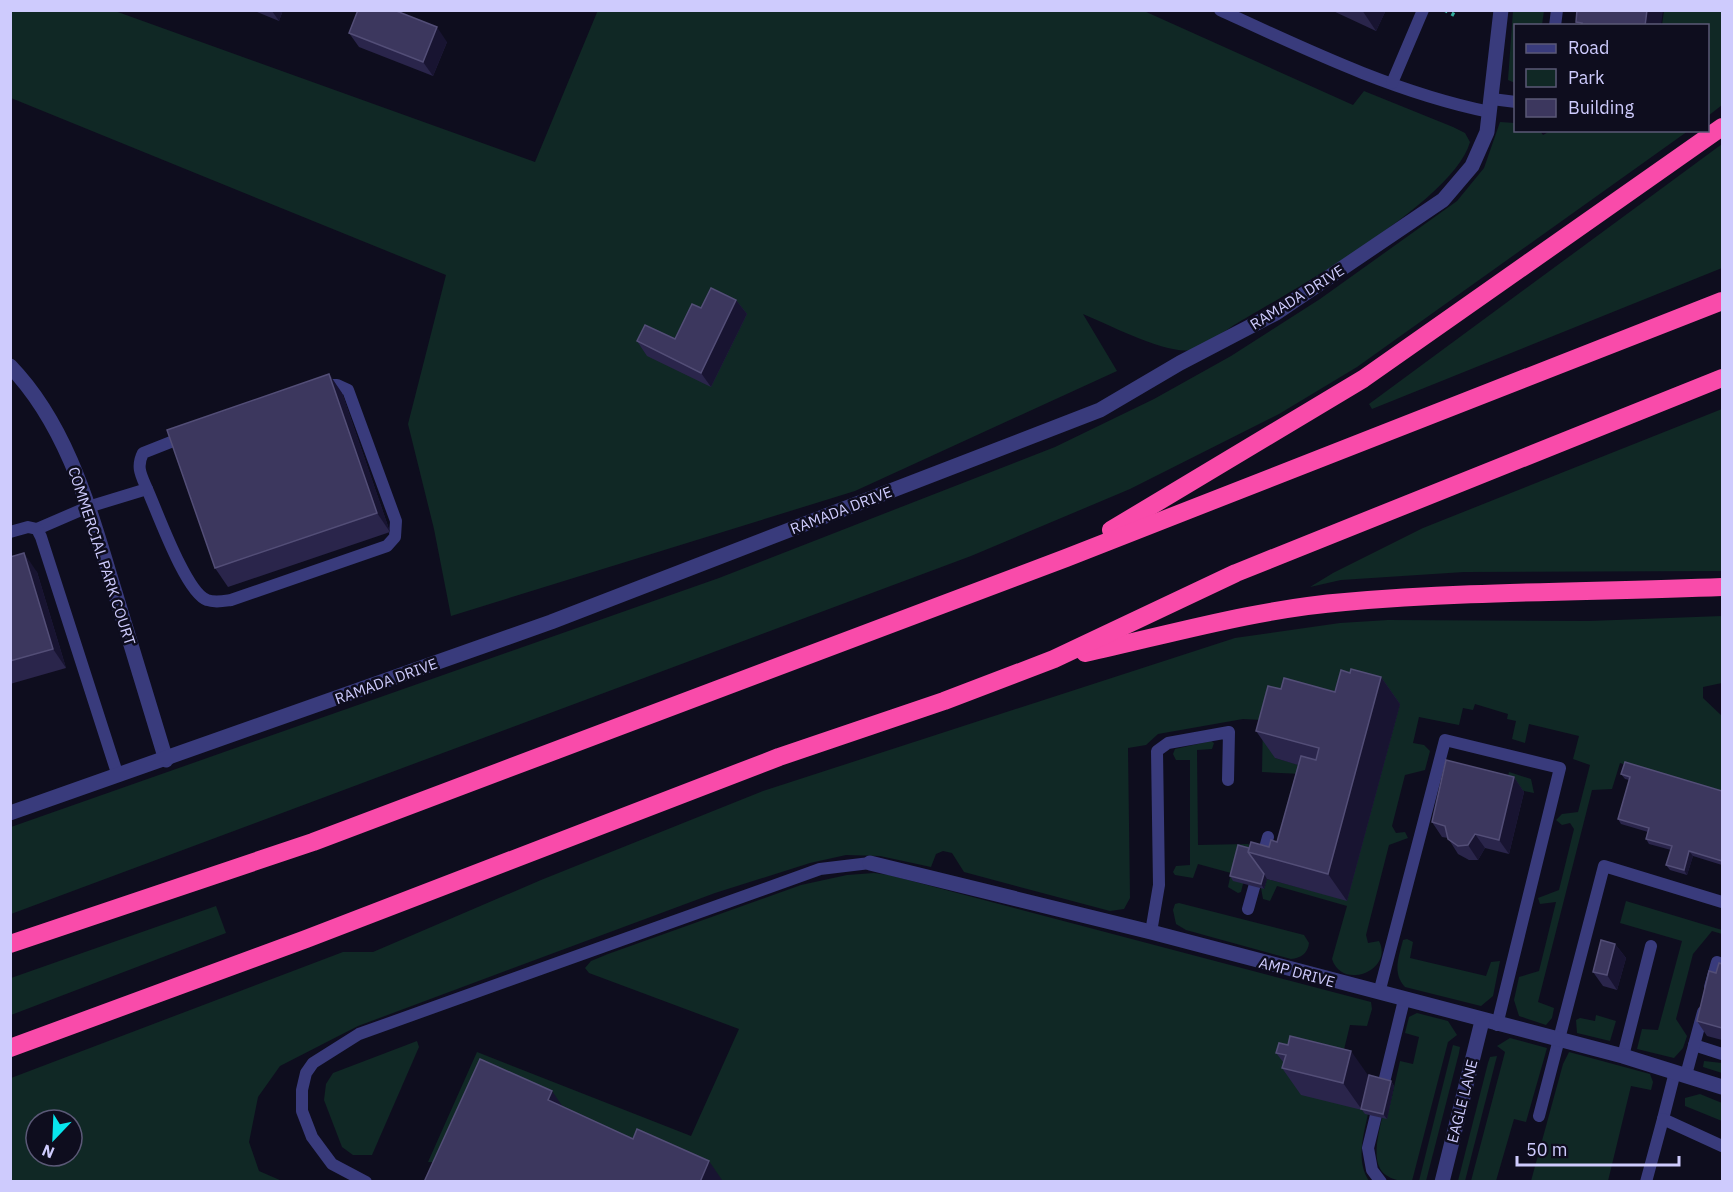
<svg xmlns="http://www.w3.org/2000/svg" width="1733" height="1192" viewBox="0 0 1733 1192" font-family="'IBM Plex Sans',sans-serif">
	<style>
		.green { fill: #102825; fill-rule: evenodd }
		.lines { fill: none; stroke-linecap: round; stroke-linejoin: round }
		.path { stroke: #31ac9c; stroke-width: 4; stroke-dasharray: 3 4.5; stroke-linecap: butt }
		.lane { stroke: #393b7c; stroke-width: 12 }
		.street { stroke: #393b7c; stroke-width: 15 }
		.highway { stroke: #f94baa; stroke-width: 18 }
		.wall { fill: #2a254b }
		.shaded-wall { fill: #181431 }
		.building { fill: #3c375e; stroke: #534e77; stroke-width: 1.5 }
		.labels { text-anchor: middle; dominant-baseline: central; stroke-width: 5; stroke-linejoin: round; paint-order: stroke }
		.street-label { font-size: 15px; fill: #cecbfd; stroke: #0e0d1e }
	</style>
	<rect width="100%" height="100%" fill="#0e0d1e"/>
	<g class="green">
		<path d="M598,10l546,1 209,94 11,-14 89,36 12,6 5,9c-15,58 -178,149 -231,180 -12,7 -35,25 -48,28 -23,5 -84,-26 -108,-36l34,57 -262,120 -404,125 -17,-87 -26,-105 38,-149 -435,-177 -1,-87h105l420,151z"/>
		<path d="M1513,11h31l-2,14 -26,1 -1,57 -7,-3z"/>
		<path d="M1664,11h58v94l-14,11v-90l-46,-1z"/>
		<path d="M1500,122l15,1 1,7 24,1 3,4 9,-5 136,1 -331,236 -78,47 -149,75 -159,67 -960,358v-87l708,-249 336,-131 99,-48 77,-43 89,-57 137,-98 27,-33z"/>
		<path d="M1722,144v124l-350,141 -3,-5z"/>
		<path d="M1722,409v162l-258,1 -123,8 -31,7 23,-14 90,-45z"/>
		<path d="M1722,616v67l-19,4v11l19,18v79l-102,-32 -8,26 -20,1 -54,212 16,6 -2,10 -6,7 -27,-9 -5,-16 5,-23 20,-6 17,-69 -16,2 -2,-6 21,-8 15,-61 -4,-6 -8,2 -6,-5 6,-6 16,-2 12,-47 -17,-6 6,-23 -50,-12 -4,19 -13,-4 4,-18 -9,-2 1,-5 -33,-10 -2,6 -10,-2 -4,17 -40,-8 -6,26 11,2 6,6 -5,19 -20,5 -13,51 4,7 9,-1 3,6 -19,7 -23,90 2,8 11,-2c15,29 -37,50 -47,18l15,-53 -70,-20 -7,15 -7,-2 -2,-11 3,1 3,-10 80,21 53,-196 -29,-8 -2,4 -9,-2 -6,21 -51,-14 -3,11 -13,-3 -12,45 63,18 -3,11 -15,-3 -24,85 -6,-1 -2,6 -18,-5 2,-10 -5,-2 11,-18 24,-2v-63l-40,-2 1,-52 -20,-1 -85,15 -12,11 -18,3 2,150 -6,11 -14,2 -146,-39 -12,-19 -9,-2 -7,3 -5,13 -51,-11 -34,-1 -36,8 -95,30 -357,133 -78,40 -22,31 -9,45 10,29 23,10 -271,1v-104l332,-126h30l168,-72 222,-89 472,-153 105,-15 48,-3 201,1zM36,1120h36v36h-36z"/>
		<path d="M1211,741l3,2 -2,6 -15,1 1,95 50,-1 4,3 -11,45 -3,1 -10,-6 3,-14 -33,-9 -5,14 -18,-3 -2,-3 3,-6 14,-1v-105h-14l-3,-6 2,-5z"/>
		<path d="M1509,772l22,7 3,14 -29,-6z"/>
		<path d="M874,873l15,2 482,127 1,7 -5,17 -17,-1 -11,45 23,40 6,4c-5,23 -12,47 1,67h-647l-294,-19 49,-110 214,84 48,-107 -150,-56 -4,-5 6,-7 17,-7 193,-69 46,-10z"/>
		<path d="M1626,901l96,29v4l-10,-3 -19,23 -17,65 11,17 -4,12 -9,10 -37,-9 5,-20 16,1 24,-89 -62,-18z"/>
		<path d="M1179,903l125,32 5,8c-1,10 -8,15 -18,16l-105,-29 -10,-6 -3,-14 2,-6z"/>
		<path d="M216,906l10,27 -215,82v-37z"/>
		<path d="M1407,939l6,3 -3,16 76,18 5,-14 9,-1 -7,35 -12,10 -76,-19c-13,-14 -6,-31 -2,-47z"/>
		<path d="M1417,1013l31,8 9,14 -9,7 -36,139c-45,1 -37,-32 -30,-63h5l13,-57 13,3 6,-27 -14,-4 4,-16z"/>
		<path d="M1596,1015l20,6 -6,20 -33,-8 -1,-13 4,-2 15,3z"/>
		<path d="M1510,1038l37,10 -21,74 -12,-3 -18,62h-25l34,-129 -8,-6z"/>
		<path d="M417,1041l2,6 -47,108h-19l-11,-8 -18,-47 2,-16 7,-11z"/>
		<path d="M1453,1045l7,2 -1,6 -33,128h-7z"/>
		<path d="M1569,1052l81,22 3,8 -2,8 -20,-4 -23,95h-77l32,-117z"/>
		<path d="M1497,1056l-32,125h-7l30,-118 2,-6z"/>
		<path d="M1704,1061l18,2v10l-19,-6z"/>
		<path d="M1700,1094l22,9v18l-37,-15v-8z"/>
	</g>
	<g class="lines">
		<path class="path" d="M1445,10l11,6"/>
		<g class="lane">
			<path d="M1220,10c87,40 176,83 270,102"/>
			<path d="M1555,26l2,-16"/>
			<path d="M1392,83l31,-73"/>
			<path d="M1492,99l24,3"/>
			<path d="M147,489c10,22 39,104 60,111 8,3 17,1 24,0l156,-54 8,-9 1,-16 -48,-131 -11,-5h-17"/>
			<path d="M37,529l51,-22 59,-18c-6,-14 -11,-22 -4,-36l43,-17"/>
			<path d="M10,532l18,-5 9,2 4,8 77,239"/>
			<path d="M1248,909l20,-72"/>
			<path d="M1151,932l8,-47 -2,-134 11,-8 61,-11 -1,48"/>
			<path d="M1710,987l7,-25 5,2"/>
			<path d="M1379,993l66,-253 115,28 -63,257"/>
			<path d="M1694,1045l28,9"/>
			<path d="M1623,1056l28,-110"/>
			<path d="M1686,1075l17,-63"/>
			<path d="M1539,1116l65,-250 118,36"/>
			<path d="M1663,1119l12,-47"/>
			<path d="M366,1182l-34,-18 -20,-27 -10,-26v-21l4,-17 7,-10 46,-29 461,-165 50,-6"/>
			<path d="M1381,1182l-9,-12 -4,-22 36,-148"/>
			<path d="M1646,1182l17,-63 59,27"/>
		</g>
		<g class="street">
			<path d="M10,366c58,60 80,145 104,223 17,57 35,114 52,171"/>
			<path d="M10,813l541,-191 549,-212 80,-47 96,-50 167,-113 29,-34 15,-34 14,-122"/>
			<path d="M870,863l281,69 472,124 99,31"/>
			<path d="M1442,1182l40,-161"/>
		</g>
		<g class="highway">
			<path d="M1111,530l252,-151 359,-252"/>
			<path d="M1085,653c86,-19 172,-44 260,-51 125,-11 252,-10 377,-15"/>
			<path d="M10,944l303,-102 753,-284 656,-257"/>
			<path d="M10,1048l296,-109 473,-182 165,-56 110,-42 182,-86 486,-195"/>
		</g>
	</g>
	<g class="wall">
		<path d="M252,10h31l-4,11z"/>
		<path d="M1331,10h55l-10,21z"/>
		<path d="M349,33l98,9 -14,34 -74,-29z"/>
		<path d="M736,300l11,14 -36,73 -64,-31 -10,-15 38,-2 26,-31z"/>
		<path d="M329,374l13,19 48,139 -162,55 -13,-19z"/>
		<path d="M10,557l27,15 29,96 -56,16z"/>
		<path d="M1350,673l31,4 19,27 -53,197 -80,-22 -3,10 -31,-8 -3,-5 19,-28 20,-1 8,-5 21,-77 -23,-7 -19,-27 25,-42 54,3z"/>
		<path d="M1621,774l101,17v74l-29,-9 -6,19 -17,-5 -4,-5 5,-15 -22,-6 -3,-5 2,-7 -27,-8 -3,-5 11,-39 -4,-1z"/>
		<path d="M1514,777l10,15 -15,62 -24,-6 -7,12h-9l-11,-6 -10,-16 -6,-1 -10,-15z"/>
		<path d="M1615,944l11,14 -9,32 -14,-4 -10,-14z"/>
		<path d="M1722,964v76l-15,-4 -10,-15z"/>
		<path d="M1276,1053l93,24 22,4 3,5 -7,33 -22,-5 -3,-4 -61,-15 -19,-27 2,-5z"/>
	</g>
	<g class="shaded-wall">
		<path d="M273,10h10l-4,11 -7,-10z"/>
		<path d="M1362,10h24l-10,21z"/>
		<path d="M1647,10h16l-2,16h-16z"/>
		<path d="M437,27l10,15 -14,34 -10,-14z"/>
		<path d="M736,300l11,14 -36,73 -10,-14z"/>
		<path d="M329,374l13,19 48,139 -13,-19z"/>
		<path d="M24,553l13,19 29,96 -13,-19z"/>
		<path d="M1381,677l19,27 -53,197 -19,-27z"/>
		<path d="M1514,777l10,15 -15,62 -10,-14z"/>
		<path d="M1475,834l10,14 -7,12 -10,-15z"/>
		<path d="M1689,851l4,5 -6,19 -3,-5z"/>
		<path d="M1264,874l3,5 -3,10 -3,-5z"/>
		<path d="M1615,944l11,14 -9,32 -10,-15z"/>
		<path d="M1351,1051l19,27 -8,32 -19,-27z"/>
		<path d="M1391,1081l3,5 -7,33 -4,-5z"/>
		<path d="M552,1091l13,19 -17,-10z"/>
		<path d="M709,1161l13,19v2h-22z"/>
	</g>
	<g class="building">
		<path d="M358,10h36l43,17 -14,35 -74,-29z"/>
		<path d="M1577,10h70l-2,16h-64l1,-3 -6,-1z"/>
		<path d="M711,288l25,12 -35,73 -64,-32 8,-16 30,14 17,-35 9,4z"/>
		<path d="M329,374l48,139 -162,55 -48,-138z"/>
		<path d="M24,553l29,96 -43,12v-104z"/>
		<path d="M1351,669l30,8 -53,197 -80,-22 3,-10 18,5 2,-7 6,2 24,-86 15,4 3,-12 -63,-17 12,-45 13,3 3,-11 51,14 6,-22 9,3z"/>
		<path d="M1446,760l68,17 -15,63 -24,-6 -7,11 -10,1 -10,-7 -3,-13 -13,-4z"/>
		<path d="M1625,762l97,29v70l-33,-10 -5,19 -18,-5 6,-19 -26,-7 3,-11 -31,-9 12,-42 -9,-3z"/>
		<path d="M1238,845l11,3 -1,4 16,22 -3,10 -31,-8z"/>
		<path d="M1601,940l14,4 -8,31 -14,-3z"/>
		<path d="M1719,963l3,1v64l-25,-7 12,-50 7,2z"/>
		<path d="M1290,1036l61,15 -8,32 -61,-15 4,-13 -10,-2 3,-10 9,2z"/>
		<path d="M480,1059l72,32 -4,9 85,39 4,-10 72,32 -9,21h-276z"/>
		<path d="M1369,1075l22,6 -8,33 -22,-5z"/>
	</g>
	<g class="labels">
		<g class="street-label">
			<text transform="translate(1297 297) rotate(-32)">RAMADA DRIVE</text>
			<text transform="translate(841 510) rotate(-21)">RAMADA DRIVE</text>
			<text transform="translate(102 556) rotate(72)">COMMERCIAL PARK COURT</text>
			<text transform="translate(386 681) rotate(-20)">RAMADA DRIVE</text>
			<text transform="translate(1297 972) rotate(15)">AMP DRIVE</text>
			<text transform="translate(1462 1101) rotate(-76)">EAGLE LANE</text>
		</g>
	</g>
	<rect width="1733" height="1192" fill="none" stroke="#cecbfd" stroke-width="24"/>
	<rect x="1514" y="24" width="195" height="108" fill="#0e0d1e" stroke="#5b5977" stroke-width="1.5"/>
	<rect x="1526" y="44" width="30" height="9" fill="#393b7c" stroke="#5b5977" stroke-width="1.5"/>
	<text x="1568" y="54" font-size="18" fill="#cecbfd">Road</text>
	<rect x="1526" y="69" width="30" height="18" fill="#102825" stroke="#5b5977" stroke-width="1.5"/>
	<text x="1568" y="84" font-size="18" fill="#cecbfd">Park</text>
	<rect x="1526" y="99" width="30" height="18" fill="#3c375e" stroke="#5b5977" stroke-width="1.5"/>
	<text x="1568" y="114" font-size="18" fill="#cecbfd">Building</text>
	<g transform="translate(54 1138) rotate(203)"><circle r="28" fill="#0e0d1e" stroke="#5b5977" stroke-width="1.5"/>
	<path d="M0-4.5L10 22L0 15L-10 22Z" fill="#08e6ed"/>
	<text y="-9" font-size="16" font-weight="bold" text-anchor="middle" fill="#cecbfd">N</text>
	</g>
	<path d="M1517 1156v9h162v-9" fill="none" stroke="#cecbfd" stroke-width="3"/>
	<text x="1526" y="1156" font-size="18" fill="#cecbfd" stroke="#0e0d1e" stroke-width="4.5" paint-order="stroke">50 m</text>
</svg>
